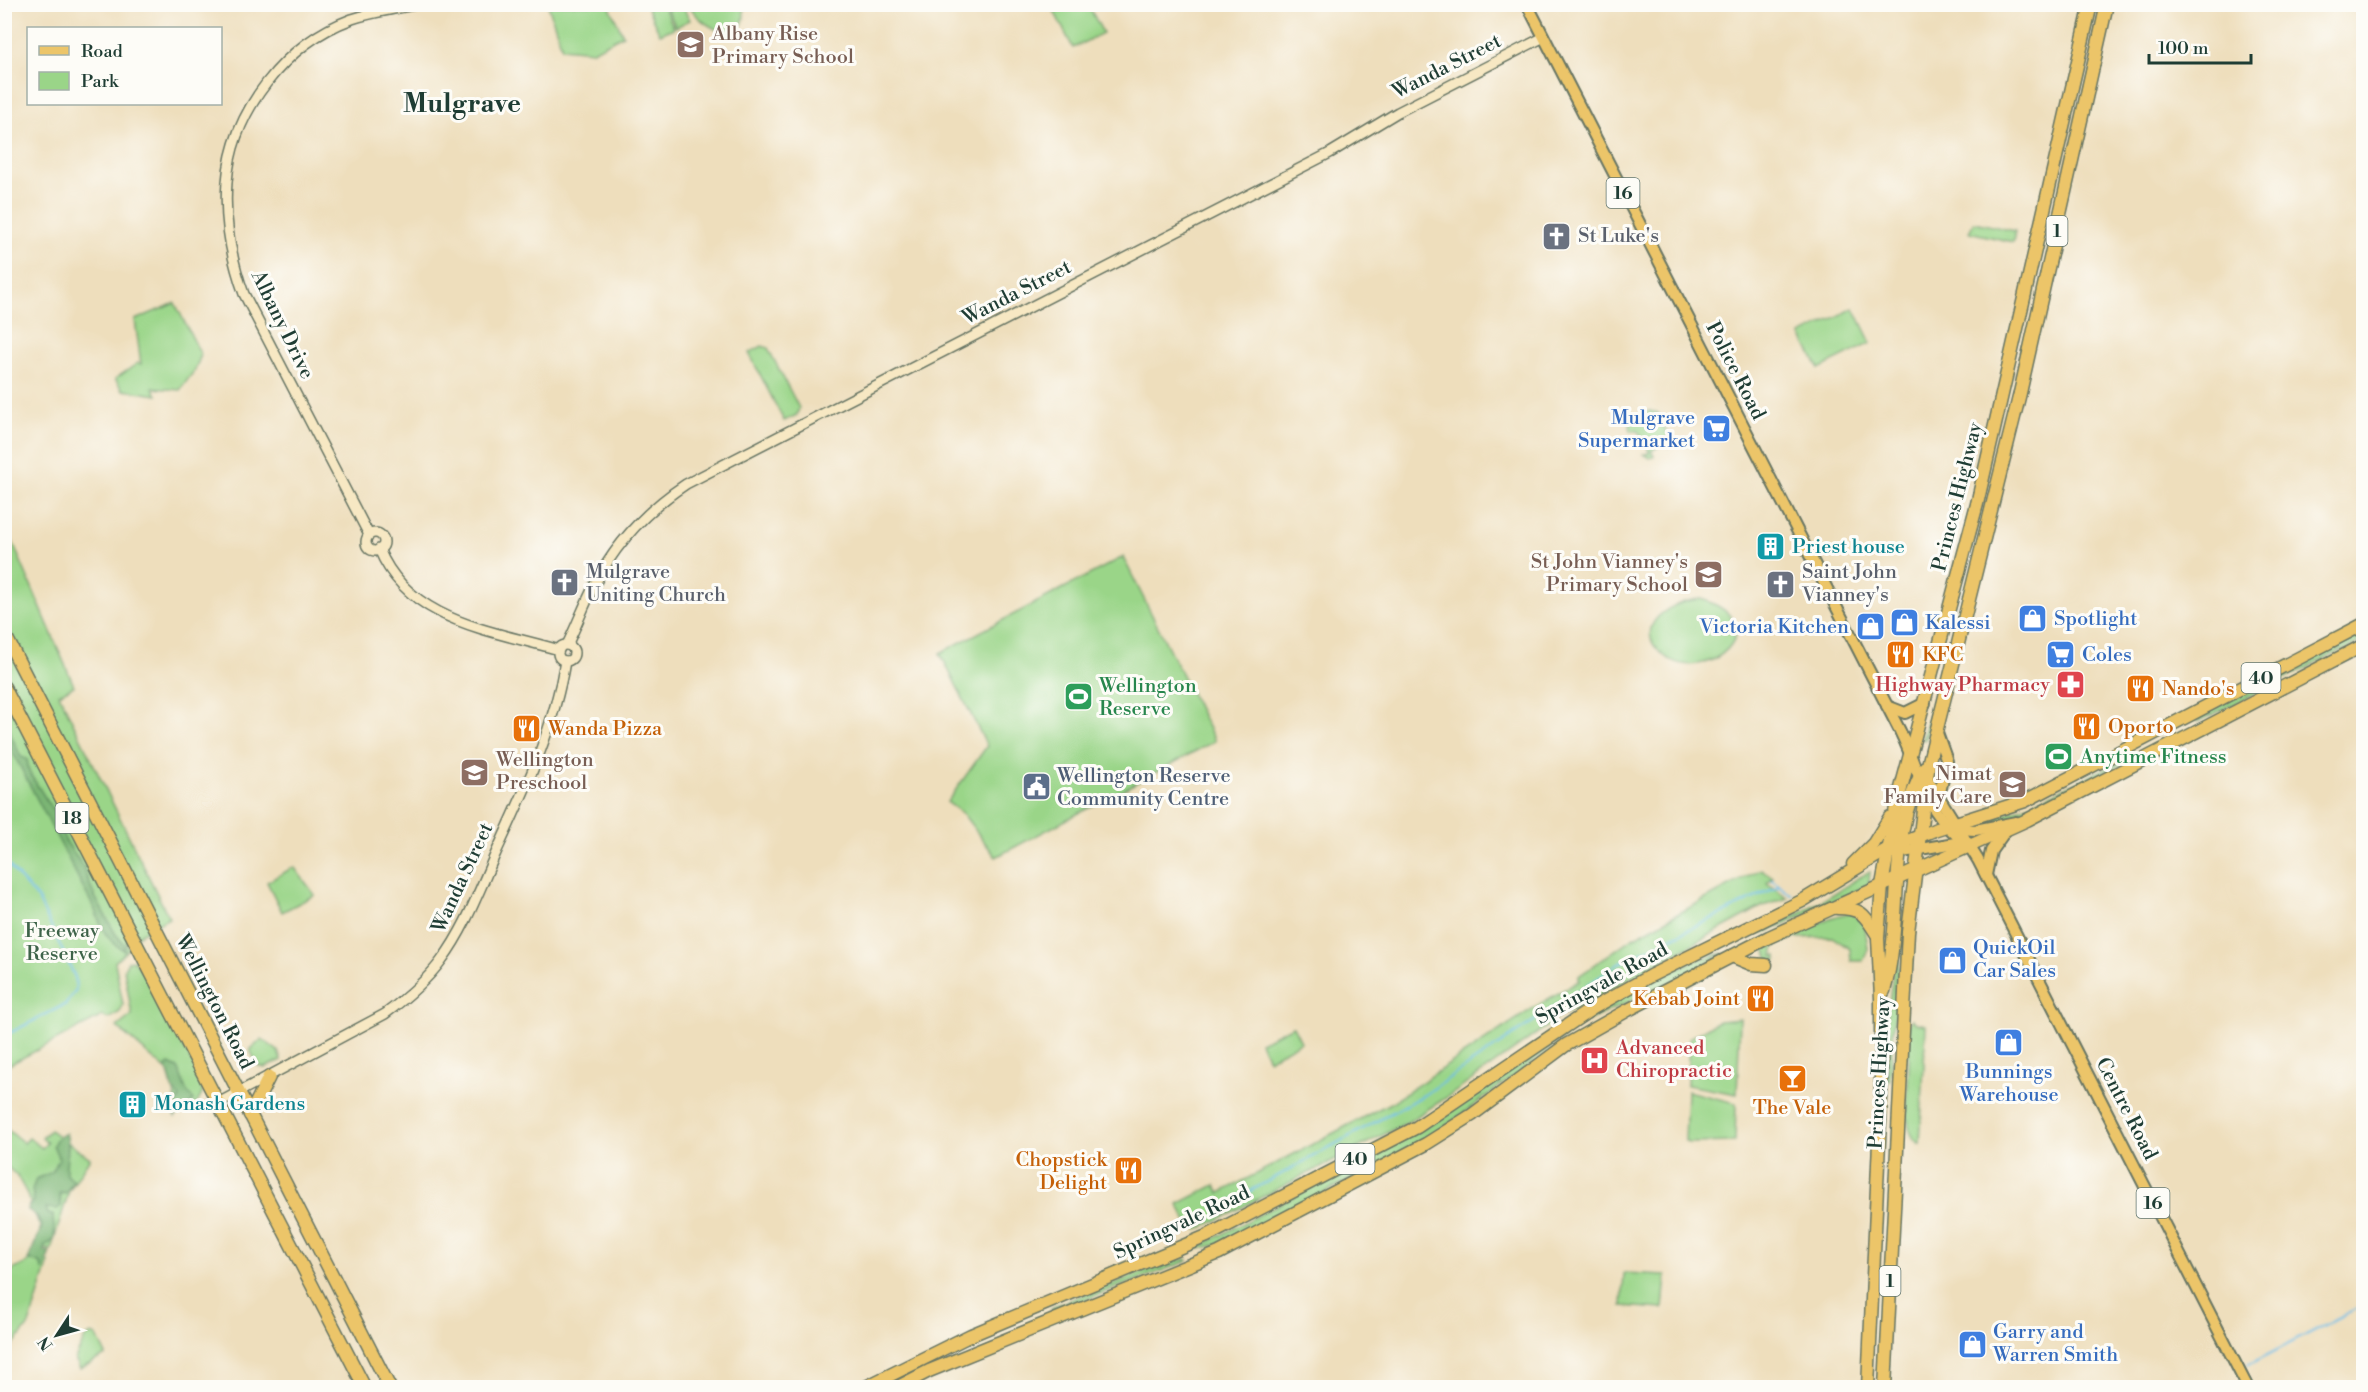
<svg xmlns="http://www.w3.org/2000/svg" width="2368" height="1392" viewBox="0 0 2368 1392" font-family="'Libre Bodoni',serif">
	<style>
		.green { fill: #9ad588; stroke: #5c895e; stroke-width: 1.5 }
		.forest { fill: #7bb674; stroke: #4d7a54; stroke-width: 1.5 }
		.lines { fill: none; stroke-linecap: round; stroke-linejoin: round }
		.stream { stroke: #6cbee7; stroke-width: 2 }
		.secondary-casing { stroke: #677564; stroke-width: 12 }
		.primary-casing { stroke: #677564; stroke-width: 14 }
		.highway-casing { stroke: #677564; stroke-width: 15 }
		.secondary { stroke: #f7e8c3; stroke-width: 9 }
		.primary { stroke: #ecc569; stroke-width: 10 }
		.highway { stroke: #ecc569; stroke-width: 12 }
		.labels { text-anchor: middle; dominant-baseline: central; stroke-width: 6; stroke-linejoin: round; paint-order: stroke }
		.shield { fill: #fdfcf7; stroke: #62766e; stroke-width: 1.5 }
		.shield-label { font-size: 18px; font-weight: bold; fill: #1f3d34 }
		.education-label { font-size: 20px; fill: #785e54; stroke: #fdfcf7; text-anchor: start }
		.street-label { font-size: 20px; fill: #1f3d34; stroke: #fdfcf7 }
		.worship-label { font-size: 20px; fill: #5b616d; stroke: #fdfcf7; text-anchor: start }
		.shop-label { font-size: 20px; fill: #366cbe; stroke: #fdfcf7; text-anchor: start }
		.culture-label { font-size: 20px; fill: #0d838f; stroke: #fdfcf7; text-anchor: start }
		.food-label { font-size: 20px; fill: #c56008; stroke: #fdfcf7; text-anchor: start }
		.health-label { font-size: 20px; fill: #be3a42; stroke: #fdfcf7; text-anchor: end }
		.leisure-label { font-size: 20px; fill: #27864d; stroke: #fdfcf7; text-anchor: start }
		.service-label { font-size: 20px; fill: #4e5e75; stroke: #fdfcf7; text-anchor: start }
		.park-label { font-size: 20px; fill: #3e6349; stroke: #fdfcf7 }
		.district-label { font-size: 26px; font-weight: bold; fill: #1f3d34; stroke: #fdfcf7 }
	</style>
	<rect width="100%" height="100%" fill="#fdfcf7"/>
	<filter id="ink" filterUnits="userSpaceOnUse"><feTurbulence type="fractalNoise" baseFrequency=".0167" numOctaves="2"/><feDisplacementMap in="SourceGraphic" scale="12" xChannelSelector="R" yChannelSelector="G"/><feConvolveMatrix kernelMatrix="1 2 1 2 8 2 1 2 1" color-interpolation-filters="sRGB"/></filter>
	<filter id="wash" filterUnits="userSpaceOnUse"><feTurbulence type="fractalNoise" baseFrequency=".008" numOctaves="4" result="noise"/><feDisplacementMap in="SourceGraphic" scale="24" xChannelSelector="R" yChannelSelector="G"/><feGaussianBlur stdDeviation="1.35" result="paint"/><feColorMatrix in="noise" values="0 0 0 0 0 0 0 0 0 0 0 0 0 0 0 0 0 1.4 0 .05"/><feComposite in="paint" operator="in"/></filter>
	<g filter="url(#wash)">
		<rect width="100%" height="100%" fill="#eedebc"/>
		<g class="green">
			<path d="M548,5h61l14,30 -30,16 -31,-3z"/>
			<path d="M651,5h12l11,23 -14,6 -13,-27z"/>
			<path d="M665,5h17l8,15 -14,7z"/>
			<path d="M689,5h54c8,45 -40,26 -54,0z"/>
			<path d="M1061,5h27l15,28 -30,15 -20,-39z"/>
			<path d="M1974,222l41,9 -2,11 -44,-10z"/>
			<path d="M175,303l26,52 -6,15 -15,20 -27,-2 4,7 -34,-5 -8,-11 23,-16 3,1 -6,-44z"/>
			<path d="M1854,308l17,35 -52,26 -18,-34z"/>
			<path d="M762,346l6,2 31,60 -2,7 -13,6 -35,-68z"/>
			<path d="M1649,411l9,2 14,30 -4,5 -3,-5 -14,8 3,5 -4,2 -6,-4h4l1,-3 -11,-20h-7l-1,-5 3,-6z"/>
			<path d="M4,522l70,164 -15,8 110,224 -43,24 3,6 -14,14 8,43 -3,7 -12,7 -6,-3 -97,51z"/>
			<path d="M1123,557l92,184 -219,116 -33,-43 -16,-12 40,-56 -47,-93z"/>
			<path d="M1701,599c79,25 4,90 -38,56 -35,-29 10,-55 38,-56z"/>
			<path d="M1958,618h3l-36,122 -3,-1z"/>
			<path d="M2363,634v6l-165,82 -2,-4 125,-65z"/>
			<path d="M2138,753l1,3 -125,61 -38,10 2,-4 46,-16z"/>
			<path d="M294,867l21,28 -33,17 -15,-30z"/>
			<path d="M1761,869l12,8 -6,6 21,15 -25,8 -199,108 -109,78 -47,30 -210,108 -9,-5 -11,-21 37,-19 5,8 172,-91 143,-95 44,-26v-5l52,-37z"/>
			<path d="M1870,871l-1,13 -5,3 -99,46 -9,1 66,-33z"/>
			<path d="M1851,912l16,14 -2,1 3,22 -5,12h-12l-1,-12 -18,-12 -39,1 -18,8 -2,10h4v4h-8l-4,-12 4,-3 61,-27z"/>
			<path d="M1901,927l-11,153 -3,1v-63l12,-89z"/>
			<path d="M1724,953l-42,24 -106,49c30,-25 110,-67 148,-73z"/>
			<path d="M134,960l18,25 50,97v12l-6,11 -2,-1 -14,10 -12,-42 -51,-45 15,-12 -8,-46 4,-8z"/>
			<path d="M1740,1019l-3,75 -50,-9 2,-47 30,-17z"/>
			<path d="M1912,1019l4,4 10,2 -6,119c-20,-10 -11,-61 -11,-80 1,-15 -6,-34 3,-45z"/>
			<path d="M1293,1026l8,16 -33,17 -8,-17z"/>
			<path d="M1565,1038l-138,102 -146,75 -69,31 -13,3 -1,-2 235,-124 69,-48z"/>
			<path d="M262,1039l16,12 3,9 -16,8 -7,-2 -8,-16z"/>
			<path d="M1687,1091l49,12 -1,39 -47,1 -3,-2z"/>
			<path d="M4,1127l20,16 5,-5 13,10 5,-5 -5,-5 8,-8 40,28 -21,33 -18,59 -11,-2v-21l-13,-33 -10,-18 -12,-11z"/>
			<path d="M40,1256l9,6 -20,63 -24,30v-81z"/>
			<path d="M1187,1259l1,2 -136,51 -1,-4 6,-3 117,-45z"/>
			<path d="M1624,1273l42,2 -3,34 -41,-3z"/>
			<path d="M91,1334l6,2 9,19 -26,14 -5,-10 10,-21z"/>
		</g>
		<g class="forest">
			<path d="M5,722l16,35 6,2 2,13 24,38 12,30 18,26 10,27 22,40 10,13 -1,4c-16,-8 -23,-22 -28,-38l-84,-161 -7,-15z"/>
			<path d="M169,1064l9,4 8,22 8,10 -19,17 -3,-6 5,-4 -1,-5 4,-4 -7,-9 -7,-23z"/>
			<path d="M66,1133c5,13 -1,27 0,41l8,7 -9,13 -5,-1 1,13 -4,3 -11,-1 2,6 5,1c-1,11 8,26 -8,30l-1,6 6,1 -7,18 -3,-7 -12,-3 14,-34 -5,-10 -9,-6 1,-5 5,-4 -2,-11 4,-11 16,-7 7,-13 -6,-14 4,-7z"/>
		</g>
		<g class="lines">
			<g class="stream">
				<path d="M4,860l34,39 37,78 1,13 -10,14 -62,32"/>
				<path d="M1772,880l20,15"/>
				<path d="M1225,1205l199,-110 196,-132 159,-77"/>
				<path d="M2248,1365l116,-60"/>
			</g>
		</g>
	</g>
	<g filter="url(#ink)">
		<g class="lines">
			<defs>
				<g id="secondary">
					<circle cx="375" cy="542" r="9"/>
					<path d="M369,535l-125,-241c-13,-36 -20,-74 -17,-112 5,-71 59,-139 125,-163 22,-7 45,-10 67,-15"/>
					<path d="M379,549c30,73 112,81 180,101"/>
					<circle cx="566" cy="653" r="8"/>
					<path d="M567,645c10,-20 17,-40 27,-59 21,-42 53,-76 92,-102l644,-331 68,-41 146,-75"/>
					<path d="M220,1102l165,-88c20,-15 41,-33 56,-53 24,-32 38,-70 54,-106 29,-63 59,-125 70,-194"/>
				</g>
				<g id="primary">
					<path d="M1527,4l373,727c25,52 21,77 70,116"/>
					<path d="M1887,706l18,7 20,-10"/>
					<path d="M1937,733l10,28 -8,36"/>
					<path d="M1924,773l54,87 270,528"/>
					<path d="M1958,829l17,1 41,-8"/>
					<path d="M1891,854l64,-11 12,3"/>
					<path d="M1986,875l5,-24 15,-21"/>
				</g>
				<g id="highway">
					<path d="M4,633l386,755"/>
					<path d="M4,687l361,701"/>
					<path d="M1853,864l21,-21 16,-26"/>
					<path d="M1837,908c26,0 28,8 41,28"/>
					<path d="M1732,956l19,8 15,1"/>
					<path d="M1884,991c21,-72 1,-157 41,-224"/>
					<path d="M250,1115l19,-38"/>
					<path d="M864,1388l107,-53 236,-99 210,-109 176,-119 57,-32 152,-75 86,-52 49,-20 88,-28 339,-177"/>
					<path d="M896,1388l33,-17 290,-118 207,-109 46,-29 94,-70 62,-35 141,-73 258,-117 337,-175"/>
					<path d="M1868,1388l13,-291v-98l-3,-61 4,-53 14,-78 81,-303 114,-500"/>
					<path d="M1885,1388l23,-456 21,-171 91,-368 87,-389"/>
				</g>
			</defs>
			<use href="#secondary" class="secondary-casing"/>
			<use href="#primary" class="primary-casing"/>
			<use href="#highway" class="highway-casing"/>
			<use href="#secondary" class="secondary"/>
			<use href="#primary" class="primary"/>
			<use href="#highway" class="highway"/>
		</g>
	</g>
	<defs>
		<symbol id="school-square" viewBox="-11 -11 22 22"><rect x="-9" y="-9" width="18" height="18" rx="4" fill="#8d6e63" stroke="#fdfcf7"/><path d="M0-5L7-2L0 1L-7-2ZM-4 1L0 2.5L4 1V4Q0 6-4 4Z" fill="#fff"/></symbol>
		<symbol id="church-square" viewBox="-11 -11 22 22"><rect x="-9" y="-9" width="18" height="18" rx="4" fill="#6b7280" stroke="#fdfcf7"/><path d="M-1.2-6h2.4v3.5h3.3v2.4h-3.3V6h-2.4V-.1h-3.3v-2.4h3.3Z" fill="#fff"/></symbol>
		<symbol id="supermarket-square" viewBox="-11 -11 22 22"><rect x="-9" y="-9" width="18" height="18" rx="4" fill="#3f7fe0" stroke="#fdfcf7"/><path d="M-6-5.5h2.5l.6 2H6L4.5 2H-2.5L-4.4-4H-6ZM-1.5 3.2a1.3 1.3 0 1 0 .1 0ZM3 3.2a1.3 1.3 0 1 0 .1 0Z" fill="#fff"/></symbol>
		<symbol id="building-square" viewBox="-11 -11 22 22"><rect x="-9" y="-9" width="18" height="18" rx="4" fill="#0f9aa8" stroke="#fdfcf7"/><path d="M-4-6H4V6H1V3H-1V6H-4ZM-2.5-4.3h1.7v1.8h-1.7ZM.8-4.3h1.7v1.8H.8ZM-2.5-1h1.7V.8h-1.7ZM.8-1h1.7V.8H.8Z" fill="#fff"/></symbol>
		<symbol id="shop-square" viewBox="-11 -11 22 22"><rect x="-9" y="-9" width="18" height="18" rx="4" fill="#3f7fe0" stroke="#fdfcf7"/><path d="M-5-2.5h2.3a2.7 3.5 0 0 1 5.4 0H5L5.5 6h-11ZM-1.5-2.5h3a1.5 2.3 0 0 0-3 0Z" fill="#fff"/></symbol>
		<symbol id="restaurant-square" viewBox="-11 -11 22 22"><rect x="-9" y="-9" width="18" height="18" rx="4" fill="#e8710a" stroke="#fdfcf7"/><path d="M-5-6h1v4h1v-4h1v4h1v-4h1v5L-1.5 .5V6h-2V.5L-5-1ZM5-6V6H3V1.5H1.5Q1.5-4 5-6Z" fill="#fff"/></symbol>
		<symbol id="pharmacy-square" viewBox="-11 -11 22 22"><rect x="-9" y="-9" width="18" height="18" rx="4" fill="#e0444e" stroke="#fdfcf7"/><path d="M-2-6h4v4h4v4h-4v4h-4v-4h-4v-4h4Z" fill="#fff"/></symbol>
		<symbol id="stadium-square" viewBox="-11 -11 22 22"><rect x="-9" y="-9" width="18" height="18" rx="4" fill="#2e9e5b" stroke="#fdfcf7"/><path d="M0-5a6.5 5 0 1 0 0 10a6.5 5 0 1 0 0-10ZM-3.5-1.8h7v3.6h-7Z" fill="#fff"/></symbol>
		<symbol id="civic-square" viewBox="-11 -11 22 22"><rect x="-9" y="-9" width="18" height="18" rx="4" fill="#5c6f8a" stroke="#fdfcf7"/><path d="M-.6-6.5H3V-4.5H.6V-3L4-1V1h2V6H-6V1h2V-1L-.6-3ZM-1.2 2.5V6h2.4V2.5Z" fill="#fff"/></symbol>
		<symbol id="hospital-square" viewBox="-11 -11 22 22"><rect x="-9" y="-9" width="18" height="18" rx="4" fill="#e0444e" stroke="#fdfcf7"/><path d="M-5-5h3v3.5h4V-5h3V5h-3V1.5h-4V5h-3Z" fill="#fff"/></symbol>
		<symbol id="bar-square" viewBox="-11 -11 22 22"><rect x="-9" y="-9" width="18" height="18" rx="4" fill="#e8710a" stroke="#fdfcf7"/><path d="M-6-5H6L.8 .8V4.5H3.5V6h-7V4.5H-.8V.8Z" fill="#fff"/></symbol>
	</defs>
	<g fill-rule="evenodd">
		<use href="#school-square" x="674" y="28" width="33" height="33"/>
		<use href="#church-square" x="1540" y="220" width="33" height="33"/>
		<use href="#supermarket-square" x="1700" y="412" width="33" height="33"/>
		<use href="#building-square" x="1754" y="530" width="33" height="33"/>
		<use href="#school-square" x="1692" y="558" width="33" height="33"/>
		<use href="#church-square" x="548" y="566" width="33" height="33"/>
		<use href="#church-square" x="1764" y="568" width="33" height="33"/>
		<use href="#shop-square" x="2016" y="602" width="33" height="33"/>
		<use href="#shop-square" x="1888" y="606" width="33" height="33"/>
		<use href="#shop-square" x="1854" y="610" width="33" height="33"/>
		<use href="#restaurant-square" x="1884" y="638" width="33" height="33"/>
		<use href="#supermarket-square" x="2044" y="638" width="33" height="33"/>
		<use href="#pharmacy-square" x="2054" y="668" width="33" height="33"/>
		<use href="#restaurant-square" x="2124" y="672" width="33" height="33"/>
		<use href="#stadium-square" x="1062" y="680" width="33" height="33"/>
		<use href="#restaurant-square" x="2070" y="710" width="33" height="33"/>
		<use href="#restaurant-square" x="510" y="712" width="33" height="33"/>
		<use href="#stadium-square" x="2042" y="740" width="33" height="33"/>
		<use href="#school-square" x="458" y="756" width="33" height="33"/>
		<use href="#school-square" x="1996" y="768" width="33" height="33"/>
		<use href="#civic-square" x="1020" y="770" width="33" height="33"/>
		<use href="#shop-square" x="1936" y="944" width="33" height="33"/>
		<use href="#restaurant-square" x="1744" y="982" width="33" height="33"/>
		<use href="#shop-square" x="1992" y="1026" width="33" height="33"/>
		<use href="#hospital-square" x="1578" y="1044" width="33" height="33"/>
		<use href="#bar-square" x="1776" y="1062" width="33" height="33"/>
		<use href="#building-square" x="116" y="1088" width="33" height="33"/>
		<use href="#restaurant-square" x="1112" y="1154" width="33" height="33"/>
		<use href="#shop-square" x="1956" y="1328" width="33" height="33"/>
	</g>
	<g class="labels">
		<g class="shield">
			<rect x="1606.5" y="178" width="33" height="30" rx="4.5"/>
			<rect x="2046.5" y="216" width="21" height="30" rx="4.5"/>
			<rect x="2241.5" y="663" width="39" height="30" rx="4.5"/>
			<rect x="55.5" y="803" width="33" height="30" rx="4.5"/>
			<rect x="1335.5" y="1144" width="39" height="30" rx="4.5"/>
			<rect x="2136.5" y="1188" width="33" height="30" rx="4.5"/>
			<rect x="1879.5" y="1266" width="21" height="30" rx="4.5"/>
		</g>
		<g class="shield-label">
			<text x="1623" y="193">16</text>
			<text x="2057" y="231">1</text>
			<text x="2261" y="678">40</text>
			<text x="72" y="818">18</text>
			<text x="1355" y="1159">40</text>
			<text x="2153" y="1203">16</text>
			<text x="1890" y="1281">1</text>
		</g>
		<g class="education-label">
			<text x="712" y="34">Albany Rise<tspan x="712" dy="23">Primary School</tspan></text>
			<text x="1688" y="562" text-anchor="end">St John Vianney's<tspan x="1688" dy="23">Primary School</tspan></text>
			<text x="496" y="760">Wellington<tspan x="496" dy="23">Preschool</tspan></text>
			<text x="1992" y="774" text-anchor="end">Nimat<tspan x="1992" dy="23">Family Care</tspan></text>
		</g>
		<g class="street-label">
			<text transform="translate(1447 67) rotate(-27)">Wanda Street</text>
			<text transform="translate(1017 293) rotate(-27)">Wanda Street</text>
			<text transform="translate(282 325) rotate(64)">Albany Drive</text>
			<text transform="translate(1735 371) rotate(63)">Police Road</text>
			<text transform="translate(1958 497) rotate(-76)">Princes Highway</text>
			<text transform="translate(463 878) rotate(-65)">Wanda Street</text>
			<text transform="translate(1602 984) rotate(-29)">Springvale Road</text>
			<text transform="translate(214 1002) rotate(63)">Wellington Road</text>
			<text transform="translate(1880 1073) rotate(-87)">Princes Highway</text>
			<text transform="translate(2126 1109) rotate(63)">Centre Road</text>
			<text transform="translate(1182 1223) rotate(-25)">Springvale Road</text>
		</g>
		<g class="worship-label">
			<text x="1578" y="236">St Luke's</text>
			<text x="586" y="572">Mulgrave<tspan x="586" dy="23">Uniting Church</tspan></text>
			<text x="1802" y="572">Saint John<tspan x="1802" dy="23">Vianney's</tspan></text>
		</g>
		<g class="shop-label">
			<text x="1695" y="418" text-anchor="end">Mulgrave<tspan x="1695" dy="23">Supermarket</tspan></text>
			<text x="2054" y="619">Spotlight</text>
			<text x="1925" y="623">Kalessi</text>
			<text x="1849" y="627" text-anchor="end">Victoria Kitchen</text>
			<text x="2082" y="655">Coles</text>
			<text x="1973" y="948">QuickOil<tspan x="1973" dy="23">Car Sales</tspan></text>
			<text x="2009" y="1072" text-anchor="middle">Bunnings<tspan x="2009" dy="23">Warehouse</tspan></text>
			<text x="1993" y="1332">Garry and<tspan x="1993" dy="23">Warren Smith</tspan></text>
		</g>
		<g class="culture-label">
			<text x="1792" y="547">Priest house</text>
			<text x="154" y="1104">Monash Gardens</text>
		</g>
		<g class="food-label">
			<text x="1922" y="655">KFC</text>
			<text x="2162" y="689">Nando's</text>
			<text x="2108" y="727">Oporto</text>
			<text x="548" y="729">Wanda Pizza</text>
			<text x="1740" y="999" text-anchor="end">Kebab Joint</text>
			<text x="1792" y="1108" text-anchor="middle">The Vale</text>
			<text x="1107" y="1160" text-anchor="end">Chopstick<tspan x="1107" dy="23">Delight</tspan></text>
		</g>
		<g class="health-label">
			<text x="2050" y="685">Highway Pharmacy</text>
			<text x="1616" y="1048" text-anchor="start">Advanced<tspan x="1616" dy="23">Chiropractic</tspan></text>
		</g>
		<g class="leisure-label">
			<text x="1099" y="686">Wellington<tspan x="1099" dy="23">Reserve</tspan></text>
			<text x="2080" y="757">Anytime Fitness</text>
		</g>
		<g class="service-label">
			<text x="1057" y="776">Wellington Reserve<tspan x="1057" dy="23">Community Centre</tspan></text>
		</g>
		<g class="park-label">
			<text x="62" y="931">Freeway<tspan x="62" dy="23">Reserve</tspan></text>
		</g>
		<g class="district-label">
			<text x="462" y="104">Mulgrave</text>
		</g>
	</g>
	<rect width="2368" height="1392" fill="none" stroke="#fdfcf7" stroke-width="24"/>
	<rect x="27" y="27" width="195" height="78" fill="#fdfcf7" stroke="#a4b0a9" stroke-width="1.5"/>
	<rect x="39" y="46" width="30" height="9" fill="#ecc569" stroke="#a4b0a9" stroke-width="1.5"/>
	<text x="81" y="57" font-size="18" fill="#1f3d34">Road</text>
	<rect x="39" y="72" width="30" height="18" fill="#9ad588" stroke="#a4b0a9" stroke-width="1.5"/>
	<text x="81" y="87" font-size="18" fill="#1f3d34">Park</text>
	<g transform="translate(57 1335) rotate(234)" stroke="#fdfcf7" stroke-width="4.5" paint-order="stroke">
	<path d="M0-4.5L10 22L0 15L-10 22Z" fill="#1f3d34"/>
	<text y="-9" font-size="16" font-weight="bold" text-anchor="middle" fill="#1f3d34">N</text>
	</g>
	<path d="M2149 54v9h102v-9" fill="none" stroke="#1f3d34" stroke-width="3"/>
	<text x="2158" y="54" font-size="18" fill="#1f3d34" stroke="#fdfcf7" stroke-width="4.5" paint-order="stroke">100 m</text>
</svg>
